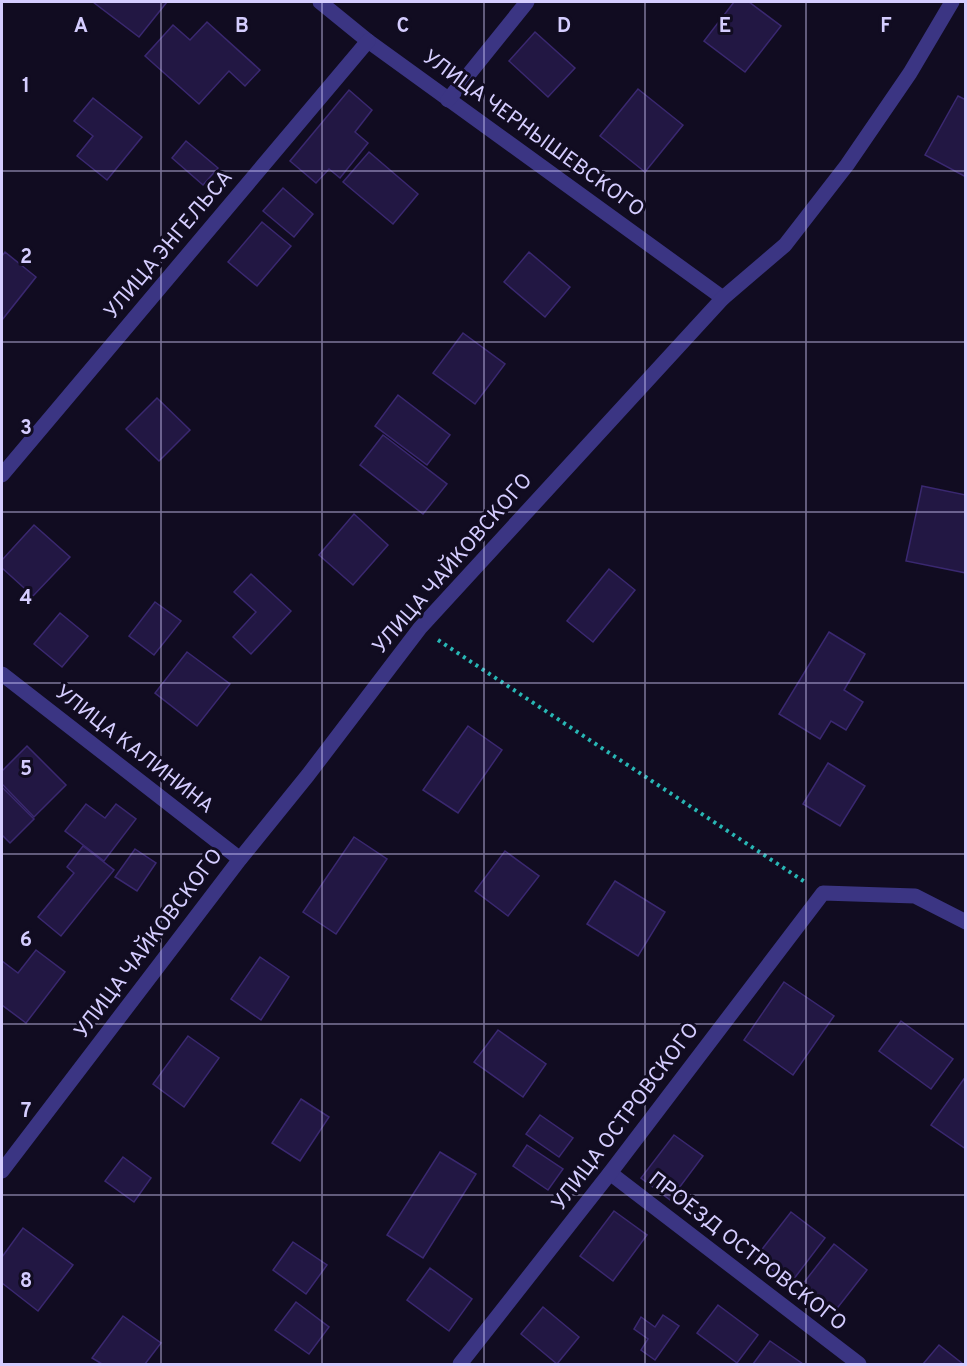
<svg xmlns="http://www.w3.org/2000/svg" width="967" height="1366" viewBox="0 0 967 1366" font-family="Overpass,sans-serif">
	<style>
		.building { fill: #221743; stroke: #3a2870; stroke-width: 1.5 }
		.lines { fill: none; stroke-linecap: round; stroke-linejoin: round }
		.path { stroke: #28b7b5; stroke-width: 4; stroke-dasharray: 3 4.5; stroke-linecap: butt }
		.minor { stroke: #3b3583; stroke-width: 15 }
		.grid { fill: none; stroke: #d5cdff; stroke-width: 1.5; stroke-opacity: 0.55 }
		.labels { text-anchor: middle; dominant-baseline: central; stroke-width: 6; stroke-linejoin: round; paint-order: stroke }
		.street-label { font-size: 21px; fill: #d5cdff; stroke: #110c21 }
		.grid-label { font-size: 20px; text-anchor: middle; font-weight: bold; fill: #d5cdff; stroke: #110c21; stroke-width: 6; stroke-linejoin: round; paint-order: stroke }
	</style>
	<rect width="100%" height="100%" fill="#110c21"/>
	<g class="building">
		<path d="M93,2h74l-28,35z"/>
		<path d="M734,2h15l32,24 -36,46 -41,-31z"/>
		<path d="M207,22l53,48 -15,16 -16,-15 -30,33 -54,-48 28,-31 17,15z"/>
		<path d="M535,32l40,36 -27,29 -39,-36z"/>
		<path d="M638,89l45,36 -38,47 -45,-36z"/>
		<path d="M349,90l23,20 -17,22 13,11 -28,35 -11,-9 -13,14 -26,-22z"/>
		<path d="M958,96l8,4v77l-41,-22z"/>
		<path d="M93,98l49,39 -35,43 -30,-24 16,-20 -19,-15z"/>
		<path d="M186,141l32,27 -15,17 -31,-27z"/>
		<path d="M369,152l49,42 -25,30 -50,-42z"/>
		<path d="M283,188l30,26 -19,23 -31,-26z"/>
		<path d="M262,222l29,24 -34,40 -29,-24z"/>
		<path d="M5,252l31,25 -34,43v-64z"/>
		<path d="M529,252l41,35 -25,30 -41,-35z"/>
		<path d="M463,333l42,31 -30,40 -42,-31z"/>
		<path d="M398,395l52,40 -23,30 -52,-39z"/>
		<path d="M157,398l33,32 -31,31 -33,-32z"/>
		<path d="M383,435l64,49 -24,30 -63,-49z"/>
		<path d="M922,486l44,9v78l-60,-12z"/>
		<path d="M354,514l34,31 -35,40 -34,-30z"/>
		<path d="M34,525l36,32 -37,39 -31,-28v-8z"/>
		<path d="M609,569l26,21 -42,52 -26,-21z"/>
		<path d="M251,574l40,37 -40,43 -18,-17 23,-25 -22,-20z"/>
		<path d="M155,602l26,19 -27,34 -25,-19z"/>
		<path d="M60,613l28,23 -26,31 -28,-23z"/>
		<path d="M829,632l36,22 -21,36 19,12 -17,28 -15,-9 -11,18 -41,-25z"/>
		<path d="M187,652l43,32 -33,42 -42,-33z"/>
		<path d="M468,726l34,24 -44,63 -35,-23z"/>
		<path d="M27,746l39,39 -32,32 -32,-33v-13z"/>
		<path d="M828,763l37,23 -25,40 -37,-22z"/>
		<path d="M2,787l32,32 -24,24 -8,-8z"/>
		<path d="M86,804l19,14 11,-14 20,15 -32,42 -39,-30z"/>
		<path d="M354,837l33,22 -51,75 -33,-22z"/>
		<path d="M83,846l31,24 -53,66 -23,-19 36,-44 -7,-6z"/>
		<path d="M135,849l21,14 -19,28 -22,-14z"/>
		<path d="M505,851l34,25 -31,40 -33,-25z"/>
		<path d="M615,881l50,31 -27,44 -51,-32z"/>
		<path d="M36,950l29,22 -39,51 -24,-18v-44l16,12z"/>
		<path d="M260,957l29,20 -28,43 -30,-21z"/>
		<path d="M784,982l50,34 -41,59 -49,-35z"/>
		<path d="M901,1021l52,38 -22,30 -52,-38z"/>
		<path d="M498,1030l48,34 -23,33 -49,-35z"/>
		<path d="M188,1036l31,22 -35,49 -31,-23z"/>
		<path d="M966,1076v73l-35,-24z"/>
		<path d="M301,1099l28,18 -29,44 -28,-18z"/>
		<path d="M540,1115l33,23 -14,19 -33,-23z"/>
		<path d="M674,1135l29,21 -33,44 -29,-22z"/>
		<path d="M527,1145l36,24 -15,21 -35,-24z"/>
		<path d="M440,1152l36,22 -53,84 -36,-23z"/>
		<path d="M123,1157l28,21 -17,24 -29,-21z"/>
		<path d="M614,1211l33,24 -34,46 -33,-25z"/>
		<path d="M791,1212l34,26 -35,46 -34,-27z"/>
		<path d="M23,1228l50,37 -35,46 -36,-28v-26z"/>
		<path d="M293,1242l34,23 -21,29 -33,-24z"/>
		<path d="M834,1244l33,26 -32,41 -33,-26z"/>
		<path d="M430,1268l42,31 -23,32 -42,-31z"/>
		<path d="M296,1302l33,25 -20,27 -34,-24z"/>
		<path d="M718,1305l40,30 -21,28 -40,-30z"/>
		<path d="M543,1307l36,30 -22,27 -36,-30z"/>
		<path d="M663,1315l16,11 -24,34 -14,-10 7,-11 -14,-10 7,-12 14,10z"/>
		<path d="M123,1316l38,27 -16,21h-43l-10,-6z"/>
		<path d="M770,1341l33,23h-50z"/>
		<path d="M939,1345l24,19h-40z"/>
	</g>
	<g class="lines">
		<path class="path" d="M438,640l367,242"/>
		<g class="minor">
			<path d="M320,2l48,39 355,257"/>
			<path d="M448,100l79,-98"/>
			<path d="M2,475l366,-434"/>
			<path d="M2,674l238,185"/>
			<path d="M2,1171l238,-312 68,-84 112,-147 303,-330 62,-53 62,-80 63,-92 42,-71"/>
			<path d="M610,1173l249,191"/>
			<path d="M460,1364l150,-191 213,-280 92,3 51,26"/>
		</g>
	</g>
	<path class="grid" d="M161,2v1362M322,2v1362M484,2v1362M645,2v1362M806,2v1362M2,171h964M2,342h964M2,512h964M2,683h964M2,854h964M2,1024h964M2,1195h964"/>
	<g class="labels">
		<g class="street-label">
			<text transform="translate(533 134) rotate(36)">УЛИЦА ЧЕРНЫШЕВСКОГО</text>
			<text transform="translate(169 245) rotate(-50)">УЛИЦА ЭНГЕЛЬСА</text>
			<text transform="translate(453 564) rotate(-49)">УЛИЦА ЧАЙКОВСКОГО</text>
			<text transform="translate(134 750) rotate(38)">УЛИЦА КАЛИНИНА</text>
			<text transform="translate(149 944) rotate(-53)">УЛИЦА ЧАЙКОВСКОГО</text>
			<text transform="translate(626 1117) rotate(-53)">УЛИЦА ОСТРОВСКОГО</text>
			<text transform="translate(747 1252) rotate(38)">ПРОЕЗД ОСТРОВСКОГО</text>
		</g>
	</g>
	<g class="grid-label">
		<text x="81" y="32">A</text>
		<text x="242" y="32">B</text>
		<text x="403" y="32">C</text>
		<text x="564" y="32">D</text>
		<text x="725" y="32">E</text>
		<text x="886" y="32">F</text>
		<text x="26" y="92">1</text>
		<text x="26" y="263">2</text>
		<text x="26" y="434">3</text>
		<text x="26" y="604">4</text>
		<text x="26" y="775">5</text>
		<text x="26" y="946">6</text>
		<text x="26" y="1117">7</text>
		<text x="26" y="1287">8</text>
	</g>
	<rect width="967" height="1366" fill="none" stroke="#d5cdff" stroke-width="6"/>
</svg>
